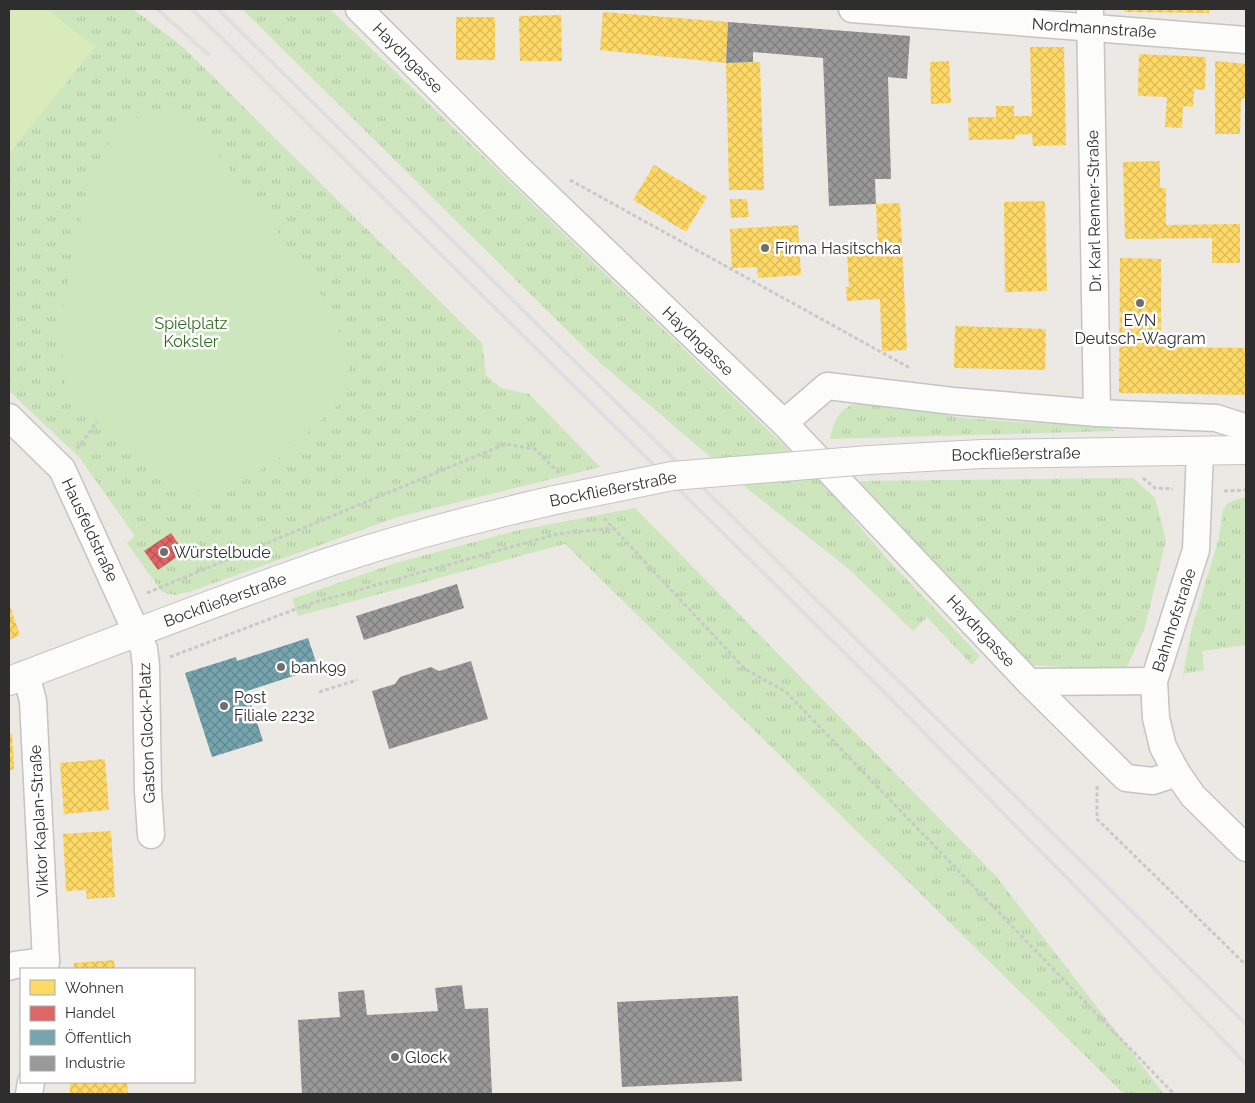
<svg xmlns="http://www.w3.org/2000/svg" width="1255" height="1103" viewBox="0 0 1255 1103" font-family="Raleway,sans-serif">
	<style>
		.grass { fill: url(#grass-tufts) }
		.park { fill: #cee6be }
		.pitch { fill: #d9eabb }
		.homes { fill: url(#homes-cross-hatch) }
		.shops { fill: url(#shops-cross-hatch) }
		.public { fill: url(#public-cross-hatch) }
		.industry { fill: url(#industry-cross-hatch) }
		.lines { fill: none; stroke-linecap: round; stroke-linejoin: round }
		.minor-casing { stroke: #c5c4c5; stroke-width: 29 }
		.secondary-casing { stroke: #c5c4c5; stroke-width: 30 }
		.path { stroke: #c9c9c8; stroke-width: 3; stroke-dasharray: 4 2.5; stroke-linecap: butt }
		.minor { stroke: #fcfcfb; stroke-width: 26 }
		.secondary { stroke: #fcfcfb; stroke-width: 28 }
		.rail { stroke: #dfdfe1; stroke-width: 4 }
		.secondary-bridge-casing { stroke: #c5c4c5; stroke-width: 30; stroke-linecap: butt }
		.secondary-bridge { stroke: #fcfcfb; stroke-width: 28 }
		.poi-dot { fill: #706f6e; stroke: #fff; stroke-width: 2 }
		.labels { text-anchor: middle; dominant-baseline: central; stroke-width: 5; stroke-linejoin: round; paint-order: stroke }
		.street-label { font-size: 16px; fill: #2e2e2e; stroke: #fff }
		.poi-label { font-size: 16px; fill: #2e2e2e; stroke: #fff; text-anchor: start }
		.park-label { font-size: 16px; fill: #2c6e1b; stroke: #fff }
	</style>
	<defs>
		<pattern id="grass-tufts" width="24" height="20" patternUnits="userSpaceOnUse" patternTransform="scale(1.25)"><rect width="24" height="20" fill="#cee6be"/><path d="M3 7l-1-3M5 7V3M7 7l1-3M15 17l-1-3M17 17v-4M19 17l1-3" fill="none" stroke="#b1c6a4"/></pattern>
		<pattern id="homes-cross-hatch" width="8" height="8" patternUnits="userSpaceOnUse" patternTransform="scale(1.25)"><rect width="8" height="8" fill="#ffd966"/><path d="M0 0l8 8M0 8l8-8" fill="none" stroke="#dbbb59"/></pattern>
		<pattern id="shops-cross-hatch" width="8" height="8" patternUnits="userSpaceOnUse" patternTransform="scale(1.25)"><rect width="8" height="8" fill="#e06666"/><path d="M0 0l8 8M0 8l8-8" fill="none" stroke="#b65454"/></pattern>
		<pattern id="public-cross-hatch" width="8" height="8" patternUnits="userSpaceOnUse" patternTransform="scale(1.25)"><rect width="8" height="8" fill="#76a5af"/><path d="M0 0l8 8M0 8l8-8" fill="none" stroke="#61878f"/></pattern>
		<pattern id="industry-cross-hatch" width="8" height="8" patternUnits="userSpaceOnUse" patternTransform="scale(1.25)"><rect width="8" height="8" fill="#999"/><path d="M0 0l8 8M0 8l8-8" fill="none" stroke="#7d7d7d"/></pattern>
	</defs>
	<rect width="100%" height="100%" fill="#ece8e4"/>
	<g class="grass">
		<path d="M9,9h124l50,38 299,296 4,32 15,13 28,6 71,73 -202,50 -209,75 -14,3 -13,-3 -35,-49 8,-7 -56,-79 -70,-66z"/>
		<path d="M242,9h88l493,474 66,78 91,95 -8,9 -45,-48 -14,14 -63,-61 -101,-80 -151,-129z"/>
		<path d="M864,400l56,9 35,8 60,5 94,4 5,5 -284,8c5,-24 11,-31 34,-39z"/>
		<path d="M1133,478l22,20 11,42 -21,87 -20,44 -95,-6 -166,-173 -5,-9 2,-2z"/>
		<path d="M1246,497v148l-44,6 2,19 -21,4 9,-46 27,-91 4,-27 4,-6 7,-4z"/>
		<path d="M635,508l361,368 168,218h-40l-559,-550 -267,72 -6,-17 104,-36 119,-32z"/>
	</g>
	<path class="park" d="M174,109l29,27 79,101 44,65 25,55 -8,43 -59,55 -71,45 -34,-11 -60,-43 -53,-57 -5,-52 2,-32 25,-123 18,-35 21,-24 21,-9z"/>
	<path class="pitch" d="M9,9h38l48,38 -86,107z"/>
	<g class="homes">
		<path d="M1124,9h85v4l-85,-1z"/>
		<path d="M603,12l125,10 -2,41 34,-1 4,128h-35l-3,-127 -126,-13z"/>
		<path d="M561,15l1,46h-42l-1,-45z"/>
		<rect x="456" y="17" width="39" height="43"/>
		<path d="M1030,47h34l2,98 -33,1 -1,-12 -17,1v4l-46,1 -1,-23h28v-11h18v10h18z"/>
		<path d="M1139,54l67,3 -1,33 -11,-1 -1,18 -10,-1 -1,22 -17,-1 2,-30 -29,-1z"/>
		<path d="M949,61l2,42 -20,1 -1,-42z"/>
		<path d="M1215,61l31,3v35h-5l-1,35h-25z"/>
		<path d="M1160,161v27h6v37l74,-1v39h-28v-25l-87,1 -2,-77z"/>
		<path d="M654,165l53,32 -21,35 -53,-32z"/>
		<path d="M730,199h17l2,18 -18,1z"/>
		<path d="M1045,201l2,90 -42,1 -1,-90z"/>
		<path d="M900,203l7,147 -25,1 -2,-52 -33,2 -1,-14h3l-2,-35 31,-2 -2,-46z"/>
		<path d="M798,225l3,50 -43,3 -1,-11 -25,1 -2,-39z"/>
		<path d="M1120,258l41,1v88l85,1v47l-127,-2z"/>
		<path d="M955,326l91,3 -1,41 -91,-2z"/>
		<path d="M9,604l11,31 -11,5z"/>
		<path d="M9,733h3l2,37h-5z"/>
		<path d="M105,759l4,51 -45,4 -4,-51z"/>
		<path d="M111,831l4,66 -28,2 -1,-9 -20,1 -3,-57z"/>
		<path d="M114,960l1,9h-41v-6z"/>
		<path d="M70,1082h57l1,12h-58z"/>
	</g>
	<path class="shops" d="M171,533l13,19 -26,18 -14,-19z"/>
	<path class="public" d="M308,638l10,30 -71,23 16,50 -51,16 -27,-84 51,-16 1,4z"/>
	<g class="industry">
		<path d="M728,22l182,14 -3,43 -19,-2 3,102h-16l1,25 -47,2 -6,-148 -70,-6v10l-27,1z"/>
		<path d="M457,584l7,24 -100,32 -8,-24z"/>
		<path d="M471,661l17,58 -99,30 -17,-58 23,-7 5,-7 31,-10 8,4z"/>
		<path d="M462,985l3,24 23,-1 4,86h-190l-4,-74 42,-3 -2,-25 26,-2 3,25 71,-4 -3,-23z"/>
		<path d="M738,996l4,85 -120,6 -5,-85z"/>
	</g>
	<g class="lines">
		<defs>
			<g id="minor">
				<path d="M359,9l159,159 266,255 245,259 97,96 27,3 24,-8"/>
				<path d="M852,9l394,31"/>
				<path d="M1090,9l7,404"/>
				<path d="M9,417l53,52 82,180 2,17 2,125 3,44"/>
				<path d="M784,423l43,-37 126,15 144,12 119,5 25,8 5,5"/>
				<path d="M1200,452l-4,98 -42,131 2,37 7,29 14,26 16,23 53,52"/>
				<path d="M26,674l7,27 13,260 -1,8"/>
				<path d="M1029,682l125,-1"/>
				<path d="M9,967l6,-2 31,-4"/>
				<path d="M29,1094l2,-12"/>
			</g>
			<g id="secondary">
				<path d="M869,460l113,-6 264,-4"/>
				<path d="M9,681c107,-40 214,-83 323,-120 73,-24 148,-44 223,-61"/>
			</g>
		</defs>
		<use href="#minor" class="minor-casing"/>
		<use href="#secondary" class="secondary-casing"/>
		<g class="path">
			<path d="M570,180l340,188"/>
			<path d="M77,449l20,-27"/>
			<path d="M1143,478l12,10 18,1"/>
			<path d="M1224,491l22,-1"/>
			<path d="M604,518l141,151 41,23 388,402"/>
			<path d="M147,593l358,-149 30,5 24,24"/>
			<path d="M170,657l139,-53 248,-70 57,-6"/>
			<path d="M319,692l38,-12"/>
			<path d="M1097,786v33l149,146"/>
		</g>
		<use href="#minor" class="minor"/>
		<use href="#secondary" class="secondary"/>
		<g class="rail">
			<path d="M157,9l52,46"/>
			<path d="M192,9l689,680 196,199 169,176"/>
			<path d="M218,9l1028,1015"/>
		</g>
		<defs>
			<path id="secondary-bridge" d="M555,500l117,-24 197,-16"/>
		</defs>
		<use href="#secondary-bridge" class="secondary-bridge-casing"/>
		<use href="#secondary-bridge" class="secondary-bridge"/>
	</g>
	<g class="poi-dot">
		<circle cx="765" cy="248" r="5"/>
		<circle cx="1140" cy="303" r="5"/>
		<circle cx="164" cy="552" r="5"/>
		<circle cx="281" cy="667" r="5"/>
		<circle cx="224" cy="706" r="5"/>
		<circle cx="395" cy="1057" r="5"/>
	</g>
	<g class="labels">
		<g class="street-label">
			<text transform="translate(1094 28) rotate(4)">Nordmannstraße</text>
			<text transform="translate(408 58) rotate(45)">Haydngasse</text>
			<text transform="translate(1094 211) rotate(-91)">Dr. Karl Renner-Straße</text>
			<text transform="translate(698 341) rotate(44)">Haydngasse</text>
			<text transform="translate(1016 454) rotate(-1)">Bockfließerstraße</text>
			<text transform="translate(613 489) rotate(-11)">Bockfließerstraße</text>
			<text transform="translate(90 530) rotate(65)">Hausfeldstraße</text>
			<text transform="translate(225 600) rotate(-20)">Bockfließerstraße</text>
			<text transform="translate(1174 620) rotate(-72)">Bahnhofstraße</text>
			<text transform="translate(981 631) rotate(47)">Haydngasse</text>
			<text transform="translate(147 733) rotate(-92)">Gaston Glock-Platz</text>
			<text transform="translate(39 821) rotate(-93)">Viktor Kaplan-Straße</text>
		</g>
		<g class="poi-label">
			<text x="775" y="248">Firma Hasitschka</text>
			<text x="1140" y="320" text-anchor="middle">EVN<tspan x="1140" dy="18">Deutsch-Wagram</tspan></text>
			<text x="174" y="552">Würstelbude</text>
			<text x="291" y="667">bank99</text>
			<text x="234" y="697">Post<tspan x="234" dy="18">Filiale 2232</tspan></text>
			<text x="405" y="1057">Glock</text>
		</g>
		<g class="park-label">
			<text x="191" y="323">Spielplatz<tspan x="191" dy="18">Koksler</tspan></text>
		</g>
	</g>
	<rect width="1255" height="1103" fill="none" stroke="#2e2e2e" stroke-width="20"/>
	<rect x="20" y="968" width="175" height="115" fill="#ffffff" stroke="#ababab"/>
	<rect x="30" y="980" width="25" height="15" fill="#ffd966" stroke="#ababab"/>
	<text x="65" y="993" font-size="15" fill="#2e2e2e">Wohnen</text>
	<rect x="30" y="1006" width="25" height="15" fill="#e06666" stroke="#ababab"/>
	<text x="65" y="1018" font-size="15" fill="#2e2e2e">Handel</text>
	<rect x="30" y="1030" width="25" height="15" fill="#76a5af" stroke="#ababab"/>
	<text x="65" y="1043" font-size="15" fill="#2e2e2e">Öffentlich</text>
	<rect x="30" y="1056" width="25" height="15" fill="#999999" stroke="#ababab"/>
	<text x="65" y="1068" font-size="15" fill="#2e2e2e">Industrie</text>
</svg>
